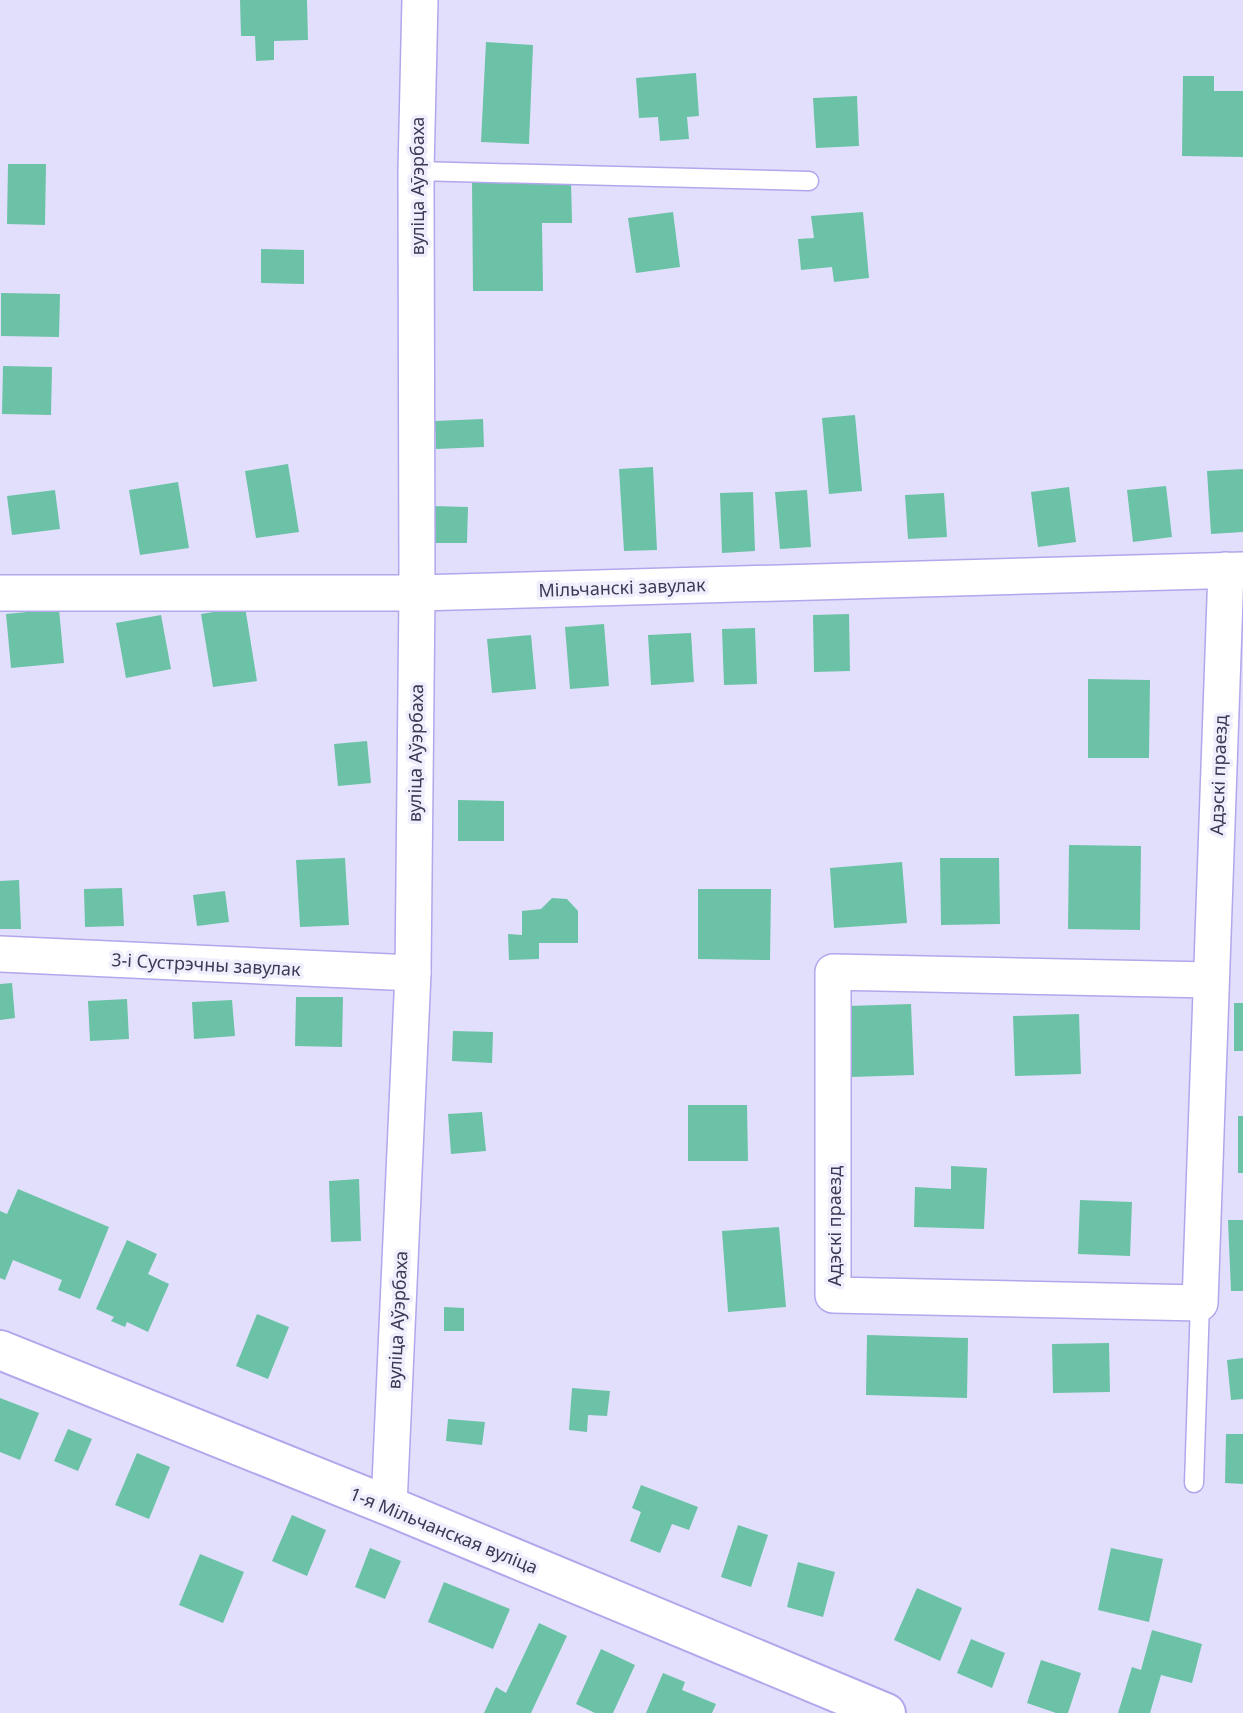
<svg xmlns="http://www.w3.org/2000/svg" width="1243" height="1713" viewBox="0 0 1243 1713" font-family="'Noto Sans',sans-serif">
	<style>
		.building { fill: #6cc2a6 }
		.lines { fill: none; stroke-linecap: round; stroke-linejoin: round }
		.service-casing { stroke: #b1a7ec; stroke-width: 21 }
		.minor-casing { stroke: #b1a7ec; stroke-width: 38 }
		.tertiary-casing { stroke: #b1a7ec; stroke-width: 42 }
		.service { stroke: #fff; stroke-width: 18 }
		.minor { stroke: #fff; stroke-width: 35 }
		.tertiary { stroke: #fff; stroke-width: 38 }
		.labels { text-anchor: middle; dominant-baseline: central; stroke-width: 7; stroke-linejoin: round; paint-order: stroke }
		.street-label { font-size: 18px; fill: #3c3855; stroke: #efeefd }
	</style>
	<rect width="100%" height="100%" fill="#e2dffc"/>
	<g class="building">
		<path d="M240,0h67l1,40 -34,1v19l-18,1 -1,-25h-14z"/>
		<path d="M486,42l47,3 -4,99 -48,-2z"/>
		<path d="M696,73l3,43 -12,1 2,22 -29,2 -2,-24 -19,1 -3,-40z"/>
		<path d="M1183,76h31v15h29v66l-61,-1z"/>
		<path d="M857,96l2,50 -43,2 -3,-50z"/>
		<path d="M8,164h38l-1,61 -38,-1z"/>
		<path d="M472,181h99l1,42h-30l1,68h-70z"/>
		<path d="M673,212l7,55 -44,6 -8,-55z"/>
		<path d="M863,212l6,66 -35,4 -2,-15 -31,3 -3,-31 16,-1 -3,-22z"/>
		<path d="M261,249l43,1v34l-43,-1z"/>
		<path d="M1,293l59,1 -1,43 -58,-1z"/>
		<path d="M3,366l49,1 -1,48 -49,-1z"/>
		<path d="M855,415l7,76 -33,3 -7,-76z"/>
		<path d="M483,419l1,28 -48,2 -1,-28z"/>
		<path d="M288,464l11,68 -43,6 -11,-67z"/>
		<path d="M653,467l4,83 -33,1 -5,-82z"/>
		<path d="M1243,469v63l-32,2 -4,-63z"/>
		<path d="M178,482l11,66 -49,7 -11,-65z"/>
		<path d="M1166,486l6,51 -39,5 -6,-52z"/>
		<path d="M1069,487l7,55 -38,5 -7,-55z"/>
		<path d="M55,490l5,39 -48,6 -5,-39z"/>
		<path d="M807,490l4,57 -31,2 -5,-57z"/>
		<path d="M753,492l2,59 -33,2 -2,-60z"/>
		<path d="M944,493l3,44 -39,2 -3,-44z"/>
		<path d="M431,506l37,1 -1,36h-36z"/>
		<path d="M245,607l12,74 -44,6 -12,-73z"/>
		<path d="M59,609l5,54 -53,5 -5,-54z"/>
		<path d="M849,614l1,57 -36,1 -1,-57z"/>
		<path d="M161,615l10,54 -45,9 -10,-55z"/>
		<path d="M604,624l5,62 -39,3 -5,-62z"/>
		<path d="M755,628l2,56 -33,1 -2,-56z"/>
		<path d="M691,633l3,49 -43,3 -3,-50z"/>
		<path d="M531,635l5,54 -44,4 -5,-54z"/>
		<path d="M1088,679l62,1 -1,78h-61z"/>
		<path d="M367,741l4,42 -33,3 -4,-42z"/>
		<path d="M458,800l46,1v40h-46z"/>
		<path d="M1069,845l72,1 -1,84 -72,-1z"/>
		<path d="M345,858l4,67 -49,2 -4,-67z"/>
		<path d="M940,858h59l1,66 -59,1z"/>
		<path d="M902,862l5,61 -73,5 -4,-60z"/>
		<path d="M19,880l2,49h-21v-48z"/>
		<path d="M122,888l2,38 -39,1 -1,-38z"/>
		<path d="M698,889h73l-1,71 -72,-1z"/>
		<path d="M225,891l4,31 -32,4 -4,-31z"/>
		<path d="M552,898l15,1 11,12v32h-39v16l-30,1 -1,-26 14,1v-24l19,-2z"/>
		<path d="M12,983l3,35 -15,2v-36z"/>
		<path d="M296,997h47l-1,50 -47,-1z"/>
		<path d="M127,999l2,40 -39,2 -2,-40z"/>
		<path d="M232,1000l3,36 -41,3 -2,-37z"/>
		<rect x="1234" y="1003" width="9" height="48"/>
		<path d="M911,1004l3,71 -63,2 -3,-71z"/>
		<path d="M1079,1014l2,60 -66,2 -2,-60z"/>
		<path d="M453,1031l40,1 -1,31 -40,-2z"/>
		<path d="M688,1105h59l1,56h-60z"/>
		<path d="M482,1112l4,39 -35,3 -3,-40z"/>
		<rect x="1238" y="1116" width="5" height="57"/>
		<path d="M951,1166l36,2 -3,61 -70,-2 1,-40 36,2z"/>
		<path d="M359,1179l2,62 -30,1 -2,-61z"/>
		<path d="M18,1189l91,38 -29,72 -22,-9 4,-10 -49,-20 -8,20 -5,-2v-67l7,3z"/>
		<path d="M1080,1200l52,2 -2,54 -52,-2z"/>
		<path d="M1228,1220h15v71h-12z"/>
		<path d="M779,1227l7,80 -58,5 -6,-81z"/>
		<path d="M127,1240l30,14 -9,20 21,10 -21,48 -21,-10 -2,5 -14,-6 3,-4 -18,-8z"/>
		<path d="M444,1307l20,1v23h-20z"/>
		<path d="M257,1314l32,13 -21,52 -32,-13z"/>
		<path d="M867,1335l101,3 -1,60 -101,-3z"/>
		<path d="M1109,1343l1,49 -57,1 -1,-49z"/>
		<path d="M1243,1358v41l-12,1 -4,-40z"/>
		<path d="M572,1388l38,3 -3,25 -19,-1 -1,17 -18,-2z"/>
		<path d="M0,1398l39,15 -19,47 -20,-8z"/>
		<path d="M448,1419l37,3 -3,23 -36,-4z"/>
		<path d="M68,1429l24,10 -14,32 -24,-10z"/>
		<path d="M1226,1434h17v50l-18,-1z"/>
		<path d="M137,1453l33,14 -21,52 -34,-14z"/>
		<path d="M641,1485l57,22 -9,23 -17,-6 -12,29 -30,-12 11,-29 -9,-4z"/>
		<path d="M292,1515l34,15 -19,46 -35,-15z"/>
		<path d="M738,1525l30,10 -17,52 -30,-10z"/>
		<path d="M370,1548l31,13 -16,38 -30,-12z"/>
		<path d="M1111,1548l52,11 -14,63 -51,-12z"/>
		<path d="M200,1554l44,18 -21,51 -44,-18z"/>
		<path d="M798,1562l37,10 -12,45 -36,-10z"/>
		<path d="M444,1582l66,27 -17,40 -65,-27z"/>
		<path d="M917,1588l45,20 -22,53 -46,-21z"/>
		<path d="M539,1623l28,13 -36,77h-47l12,-26 10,6z"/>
		<path d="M1152,1630l50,14 -10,39 -31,-8 -11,38h-32l14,-46 9,3z"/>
		<path d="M971,1639l34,14 -13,35 -35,-15z"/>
		<path d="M601,1649l34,16 -22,48h-18l-19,-9z"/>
		<path d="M1041,1660l40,13 -13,40h-12l-29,-10z"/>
		<path d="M663,1673l22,9 -3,8 34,14 -4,9h-66z"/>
	</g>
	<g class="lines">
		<defs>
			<g id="service">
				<path d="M416,171l393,10"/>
				<path d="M1194,1483l6,-180"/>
			</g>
			<g id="minor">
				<path d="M0,593h417l826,-23"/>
				<path d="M0,954l413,19"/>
				<path d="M1210,980l-377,-8v323l367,8 26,-733"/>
				<path d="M389,1506l24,-533 4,-380 -1,-422 4,-171"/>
			</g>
			<path id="tertiary" d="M0,1350l389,156 497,207"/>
		</defs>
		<use href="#service" class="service-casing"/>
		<use href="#minor" class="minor-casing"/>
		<use href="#tertiary" class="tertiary-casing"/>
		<use href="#service" class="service"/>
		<use href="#minor" class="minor"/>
		<use href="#tertiary" class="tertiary"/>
	</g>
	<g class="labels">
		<g class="street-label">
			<text transform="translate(417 186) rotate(-90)">вуліца Аўэрбаха</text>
			<text transform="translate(622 587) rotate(-2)">Мільчанскі завулак</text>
			<text transform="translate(415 753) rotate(-89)">вуліца Аўэрбаха</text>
			<text transform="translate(1218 775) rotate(-88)">Адэскі праезд</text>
			<text transform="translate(206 964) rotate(3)">3-і Сустрэчны завулак</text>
			<text transform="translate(834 1226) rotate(-90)">Адэскі праезд</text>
			<text transform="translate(397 1320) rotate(-87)">вуліца Аўэрбаха</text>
			<text transform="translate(444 1530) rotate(22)">1-я Мільчанская вуліца</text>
		</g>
	</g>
</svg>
